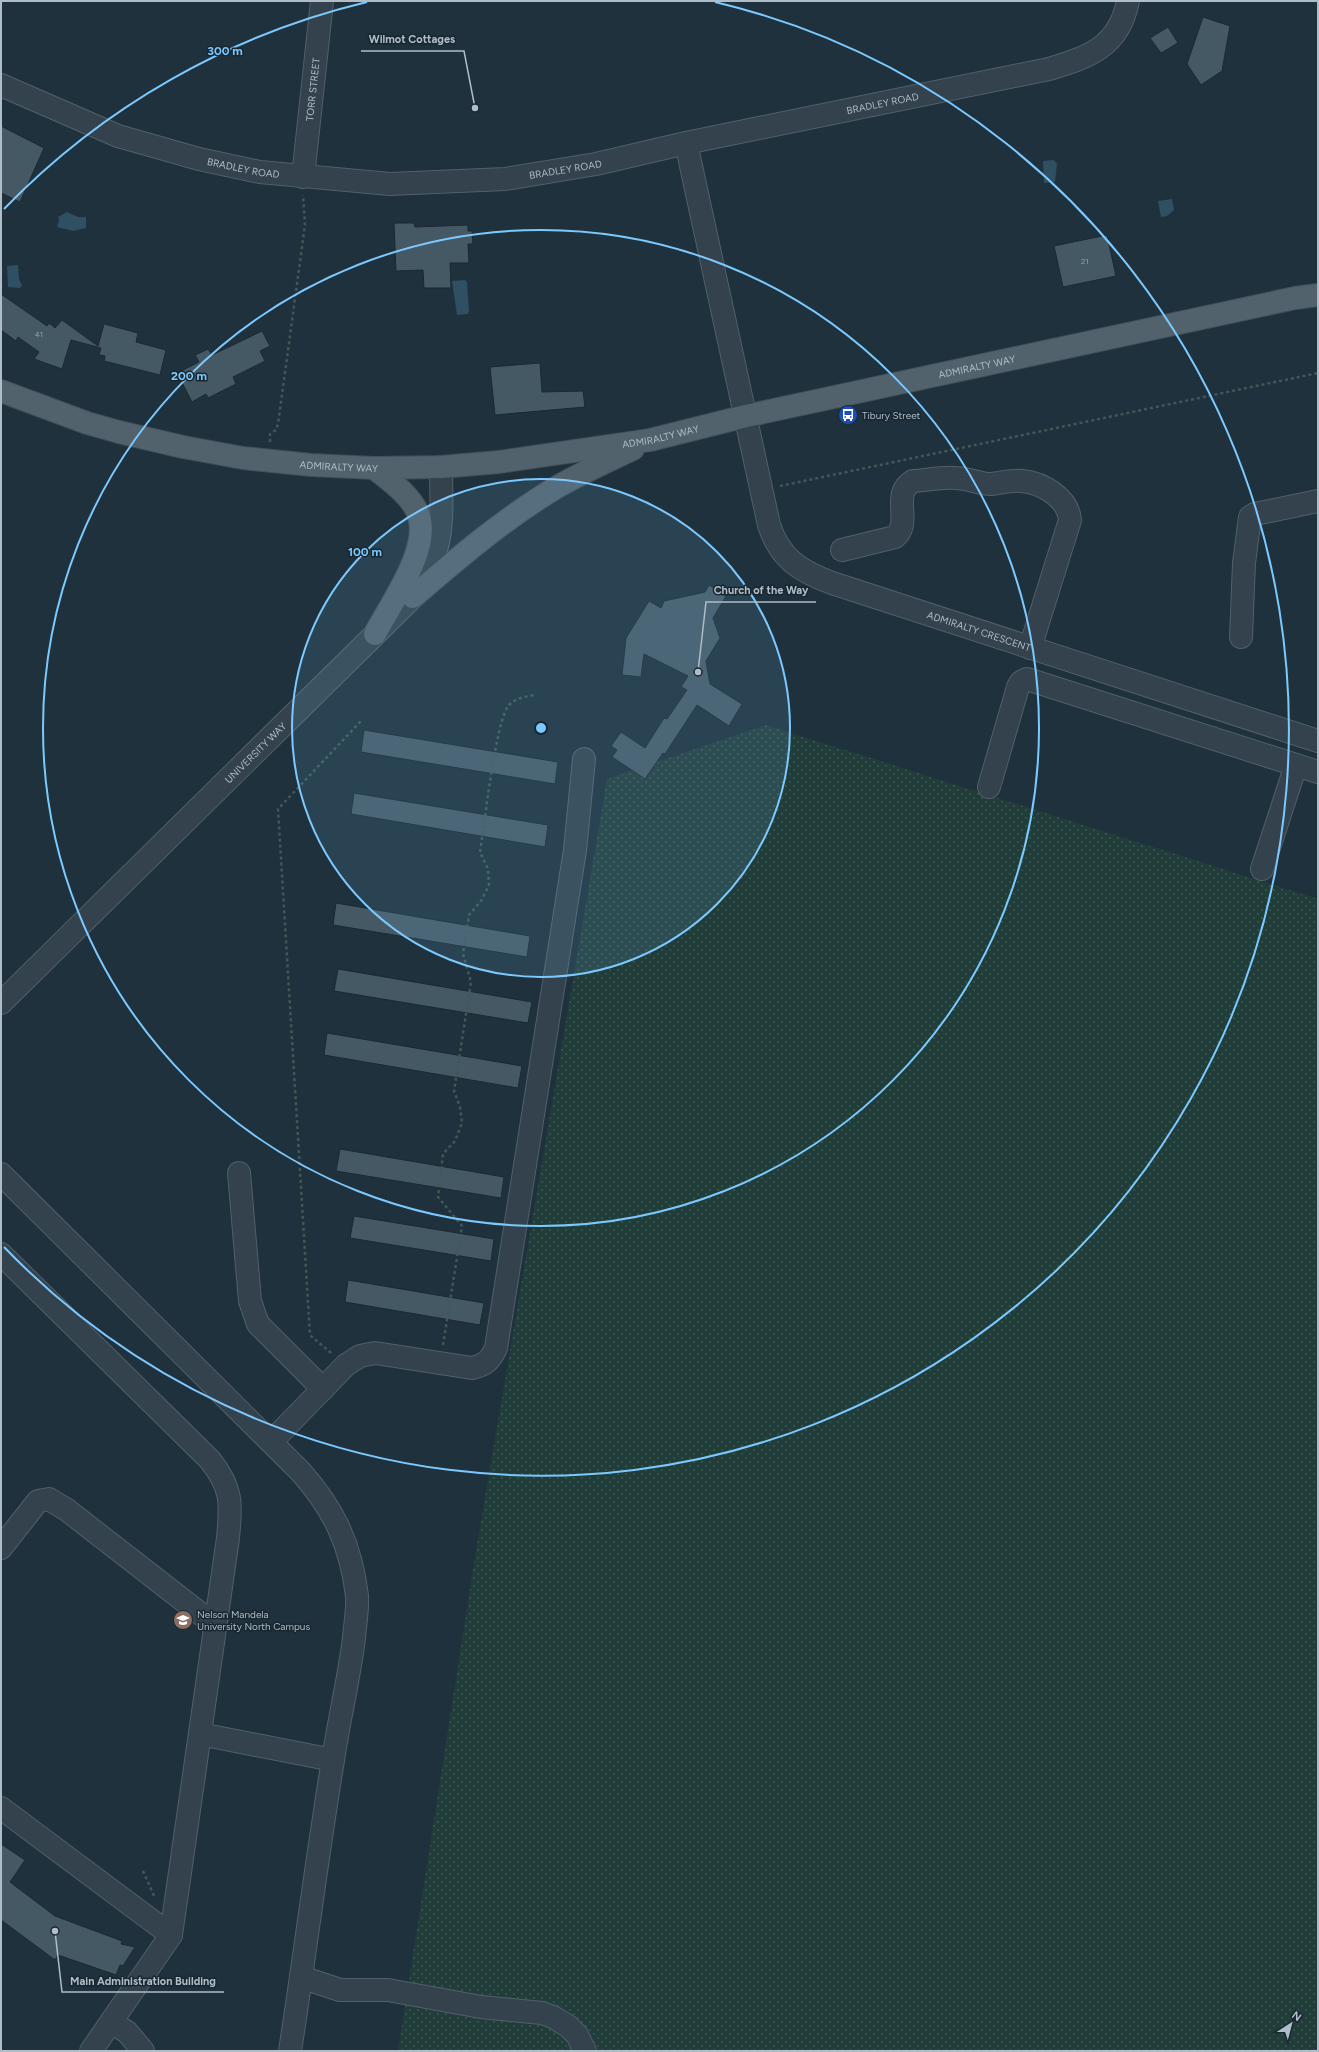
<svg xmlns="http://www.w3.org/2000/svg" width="1319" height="2052" viewBox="0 0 1319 2052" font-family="Figtree,sans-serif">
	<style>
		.grass { fill: url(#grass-dots) }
		.water { fill: #2f4f63 }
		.building { fill: #455965; stroke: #1b2932 }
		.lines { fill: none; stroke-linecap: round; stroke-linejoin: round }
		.minor-casing { stroke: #51606a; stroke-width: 24 }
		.major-casing { stroke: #404e58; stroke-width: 24 }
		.path { stroke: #3f5957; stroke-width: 2.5; stroke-dasharray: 3 3; stroke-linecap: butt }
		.minor { stroke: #33424c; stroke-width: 22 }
		.major { stroke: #51626c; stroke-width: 22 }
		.ring { fill: none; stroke: #7cc9ff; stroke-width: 2 }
		.labels { text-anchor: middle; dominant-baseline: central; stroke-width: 3; stroke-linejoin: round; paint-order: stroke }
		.number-label { font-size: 8px; fill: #94a4af }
		.street-label { font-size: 10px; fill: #aebdc8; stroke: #192730 }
		.poi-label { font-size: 10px; fill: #aebdc8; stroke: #192730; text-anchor: start }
		.centre { fill: #7cc9ff; stroke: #192730; stroke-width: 2 }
		.ring-label { font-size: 12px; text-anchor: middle; font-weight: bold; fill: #7cc9ff; stroke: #192730; stroke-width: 3; stroke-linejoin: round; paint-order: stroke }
		.leader { fill: none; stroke: #aebdc8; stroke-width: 1.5 }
		.callout-dot { fill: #aebdc8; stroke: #192730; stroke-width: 1.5 }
		.callout-label { font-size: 11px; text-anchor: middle; font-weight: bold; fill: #aebdc8; stroke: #192730; stroke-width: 3; stroke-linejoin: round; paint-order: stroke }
	</style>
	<defs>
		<pattern id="grass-dots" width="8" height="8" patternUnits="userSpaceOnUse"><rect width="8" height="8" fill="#213d3a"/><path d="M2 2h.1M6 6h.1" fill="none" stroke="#3f5755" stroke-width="1.8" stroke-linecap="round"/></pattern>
	</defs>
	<rect width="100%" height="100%" fill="#1f313c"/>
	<path class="grass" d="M766,725l552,174v1152h-920l77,-494 132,-778z"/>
	<g class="water">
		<path d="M1054,160l3,4 -2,18 -11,1 -1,-22z"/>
		<path d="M1172,199l2,11 -7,6 -6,1 -3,-16z"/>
		<path d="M67,212l11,5h8v11l-13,3 -16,-4 2,-7 -1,-3z"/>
		<path d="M18,265l1,14 3,6 -2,3 -12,-1 -1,-21z"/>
		<path d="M465,280l2,2 2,29 -1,3 -11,1 -5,-34z"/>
	</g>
	<g class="building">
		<path d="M1203,17l27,9 -8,45 -21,14 -14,-21z"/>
		<path d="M1168,27l10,16 -17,10 -11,-15z"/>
		<path d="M1,126l43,22 -24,54 -19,-9z"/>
		<path d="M394,223h20l1,4 53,-2v6h4l1,13h-5l1,19h-19l1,25h-27l-1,-18 -27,1z"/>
		<path d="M1107,235l9,41 -53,11 -9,-41z"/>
		<path d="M1,294l46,32 2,-3 6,5 7,-8 36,26 6,-22 34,9 -2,9 30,8 -6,25 -56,-14 1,-5 -6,-1 2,-7 -30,-8 -9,29 -28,-10 5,-7 -21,-15 -2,4 -15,-11z"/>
		<path d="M262,331l8,15 -10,5 5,10 -32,16 3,7 -28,14 -2,-4 -14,8 -15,-29 22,-11 -4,-7 13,-6 4,6z"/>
		<path d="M540,363l2,29 41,-1 2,16 -90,8 -5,-48z"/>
		<path d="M709,585l17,11 -13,22 7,20 -14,23 4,23 32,20 -13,22 -32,-21 -32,49 -2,-1 -18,26 -33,-22 5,-7 -6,-4 10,-14 24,16 19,-30 3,1 20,-29 -6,-3 7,-11 -44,-22 -3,23 -19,-2 4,-37 23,-37 12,7 3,-7 41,-9z"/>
		<path d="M364,730l194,32 -3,22 -194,-32z"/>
		<path d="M354,793l194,32 -3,22 -194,-33z"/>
		<path d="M336,903l194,33 -3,21 -194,-32z"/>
		<path d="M338,969l194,33 -4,21 -194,-32z"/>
		<path d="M327,1033l195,33 -4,22 -194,-33z"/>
		<path d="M340,1149l164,28 -3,21 -165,-27z"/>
		<path d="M354,1216l140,23 -3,22 -141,-23z"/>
		<path d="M348,1280l136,23 -4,22 -135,-23z"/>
		<path d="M1,1844l24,16 -15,22 45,34 67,25 -1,3 14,3 -12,19 -3,-1 -4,10 -58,-20 -3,5 -54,-40z"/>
	</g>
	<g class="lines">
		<defs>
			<g id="minor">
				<path id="s1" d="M1,85l117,51 81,23 61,13 130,12 115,-5 91,-15 90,-21 363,-74c40,-12 70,-22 79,-68"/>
				<path id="s2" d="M686,143l83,382c11,34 31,46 63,58l486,158"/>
				<path id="s3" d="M303,177l19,-176"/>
				<path d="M842,550l53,-13c18,-15 -5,-43 18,-56 14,-1 29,-4 42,-3 13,0 24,6 36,6 11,-1 21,-4 31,-3 21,2 46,17 48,39l-40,128"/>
				<path d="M1241,637l3,-74 6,-46 5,-3 63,-13"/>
				<path d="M989,787l29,-100 3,-5 6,-3 291,93"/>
				<path d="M1262,869l34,-104"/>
				<path id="s4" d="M1,1003l412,-406c8,-14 17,-28 22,-44 9,-26 6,-58 6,-86"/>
				<path d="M239,1173l11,128 8,23 65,65"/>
				<path d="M1,1174l299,297c34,38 51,74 57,125 1,13 -2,28 -3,42 -5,41 -15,81 -21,122 -16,97 -28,194 -43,291"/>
				<path d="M1,1254l209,206c23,29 21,44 18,78l-57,397 -80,116"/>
				<path d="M271,1442l75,-77 14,-9 15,-3 97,15c13,-3 18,-7 24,-20l79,-498 9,-91"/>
				<path d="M1,1548l37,-47 11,-2 18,11 148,115"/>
				<path d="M200,1734l133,26"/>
				<path d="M1,1808l170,127"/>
				<path d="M301,1977l39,13h48l93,17 61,6 11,4 15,9 9,9 8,16"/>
				<path d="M111,2022l16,10 16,19"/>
			</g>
			<g id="major">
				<path id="s5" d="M1,391l86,32 32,9 64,15 60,11 68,7 63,3 67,-1 58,-5 151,-22 96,-24 549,-118 23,-3"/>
				<path d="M374,468c16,13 34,25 43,43 17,34 -26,92 -42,123"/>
				<path d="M413,597c45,-39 92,-79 144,-110 24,-14 51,-26 76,-38"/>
			</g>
		</defs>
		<use href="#minor" class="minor-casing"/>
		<use href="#major" class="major-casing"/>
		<g class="path">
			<path d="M270,442v-8l6,-4 2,-6 27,-199 -2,-30"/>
			<path d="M780,486l538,-113"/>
			<path d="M443,1345l19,-119 -24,-29 5,-43 12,-13 7,-18 -2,-16 -6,-16 17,-109 -8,-28 6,-39 12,-14 8,-16 -1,-16 -8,-17c4,-24 16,-134 29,-147 7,-7 16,-8 25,-10"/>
			<path d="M331,1353l-21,-18 -32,-526 83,-88"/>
			<path d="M143,1871l12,27"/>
		</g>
		<use href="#minor" class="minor"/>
		<use href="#major" class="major"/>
	</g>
	<circle cx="541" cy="728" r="249" fill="#7cc9ff" fill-opacity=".12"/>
	<g class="ring">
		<circle cx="541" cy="728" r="249"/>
		<circle cx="541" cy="728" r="498"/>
		<path d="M4 209A747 747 0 0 1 367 2M715 2A747 747 0 1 1 4 1247"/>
	</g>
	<defs>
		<symbol id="bus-disc" viewBox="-11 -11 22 22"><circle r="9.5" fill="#1a4fb4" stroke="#192730"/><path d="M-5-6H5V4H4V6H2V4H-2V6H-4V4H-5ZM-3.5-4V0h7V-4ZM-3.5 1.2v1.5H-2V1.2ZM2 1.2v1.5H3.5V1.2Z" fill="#fff"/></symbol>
		<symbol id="university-disc" viewBox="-11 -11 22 22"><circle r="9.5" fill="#8d6e63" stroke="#192730"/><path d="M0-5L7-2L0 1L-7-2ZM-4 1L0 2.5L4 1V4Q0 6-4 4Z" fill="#fff"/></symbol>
	</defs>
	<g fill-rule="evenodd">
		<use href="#bus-disc" x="837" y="404" width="22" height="22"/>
		<use href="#university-disc" x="172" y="1609" width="22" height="22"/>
	</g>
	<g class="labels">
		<g class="number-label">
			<text x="1085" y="261">21</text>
			<text x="39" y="334">41</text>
		</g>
		<g class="street-label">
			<text stroke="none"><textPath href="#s3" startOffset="88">TORR STREET</textPath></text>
			<text stroke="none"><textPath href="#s1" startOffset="905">BRADLEY ROAD</textPath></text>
			<text stroke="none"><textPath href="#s1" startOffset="257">BRADLEY ROAD</textPath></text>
			<text stroke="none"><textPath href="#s1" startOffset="581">BRADLEY ROAD</textPath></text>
			<text stroke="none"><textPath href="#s5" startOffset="996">ADMIRALTY WAY</textPath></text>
			<text stroke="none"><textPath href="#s5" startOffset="672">ADMIRALTY WAY</textPath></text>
			<text stroke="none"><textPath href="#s5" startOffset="348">ADMIRALTY WAY</textPath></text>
			<text stroke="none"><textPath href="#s2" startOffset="635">ADMIRALTY CRESCENT</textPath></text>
			<text stroke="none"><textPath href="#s4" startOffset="357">UNIVERSITY WAY</textPath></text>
		</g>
		<g class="poi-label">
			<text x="862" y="415">Tibury Street</text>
			<text x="197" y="1614">Nelson Mandela<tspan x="197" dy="12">University North Campus</tspan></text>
		</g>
	</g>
	<circle cx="541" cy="728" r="6" class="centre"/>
	<g class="ring-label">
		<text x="225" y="55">300 m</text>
		<text x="189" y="380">200 m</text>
		<text x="365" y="556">100 m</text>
	</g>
	<path class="leader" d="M475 108L464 51H361M698 672L706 602H816M55 1931L62 1992H224"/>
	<g class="callout-dot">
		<circle cx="475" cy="108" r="4"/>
		<circle cx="698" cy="672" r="4"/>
		<circle cx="55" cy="1931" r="4"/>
	</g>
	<g class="callout-label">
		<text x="412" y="43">Wilmot Cottages</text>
		<text x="761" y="594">Church of the Way</text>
		<text x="143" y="1985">Main Administration Building</text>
	</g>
	<rect width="1319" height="2052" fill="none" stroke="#aebdc8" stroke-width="4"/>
	<g transform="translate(1291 2024) rotate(36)" stroke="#192730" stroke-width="3" paint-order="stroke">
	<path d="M0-3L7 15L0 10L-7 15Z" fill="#aebdc8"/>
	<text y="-6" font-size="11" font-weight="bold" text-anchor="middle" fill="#aebdc8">N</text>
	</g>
</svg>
